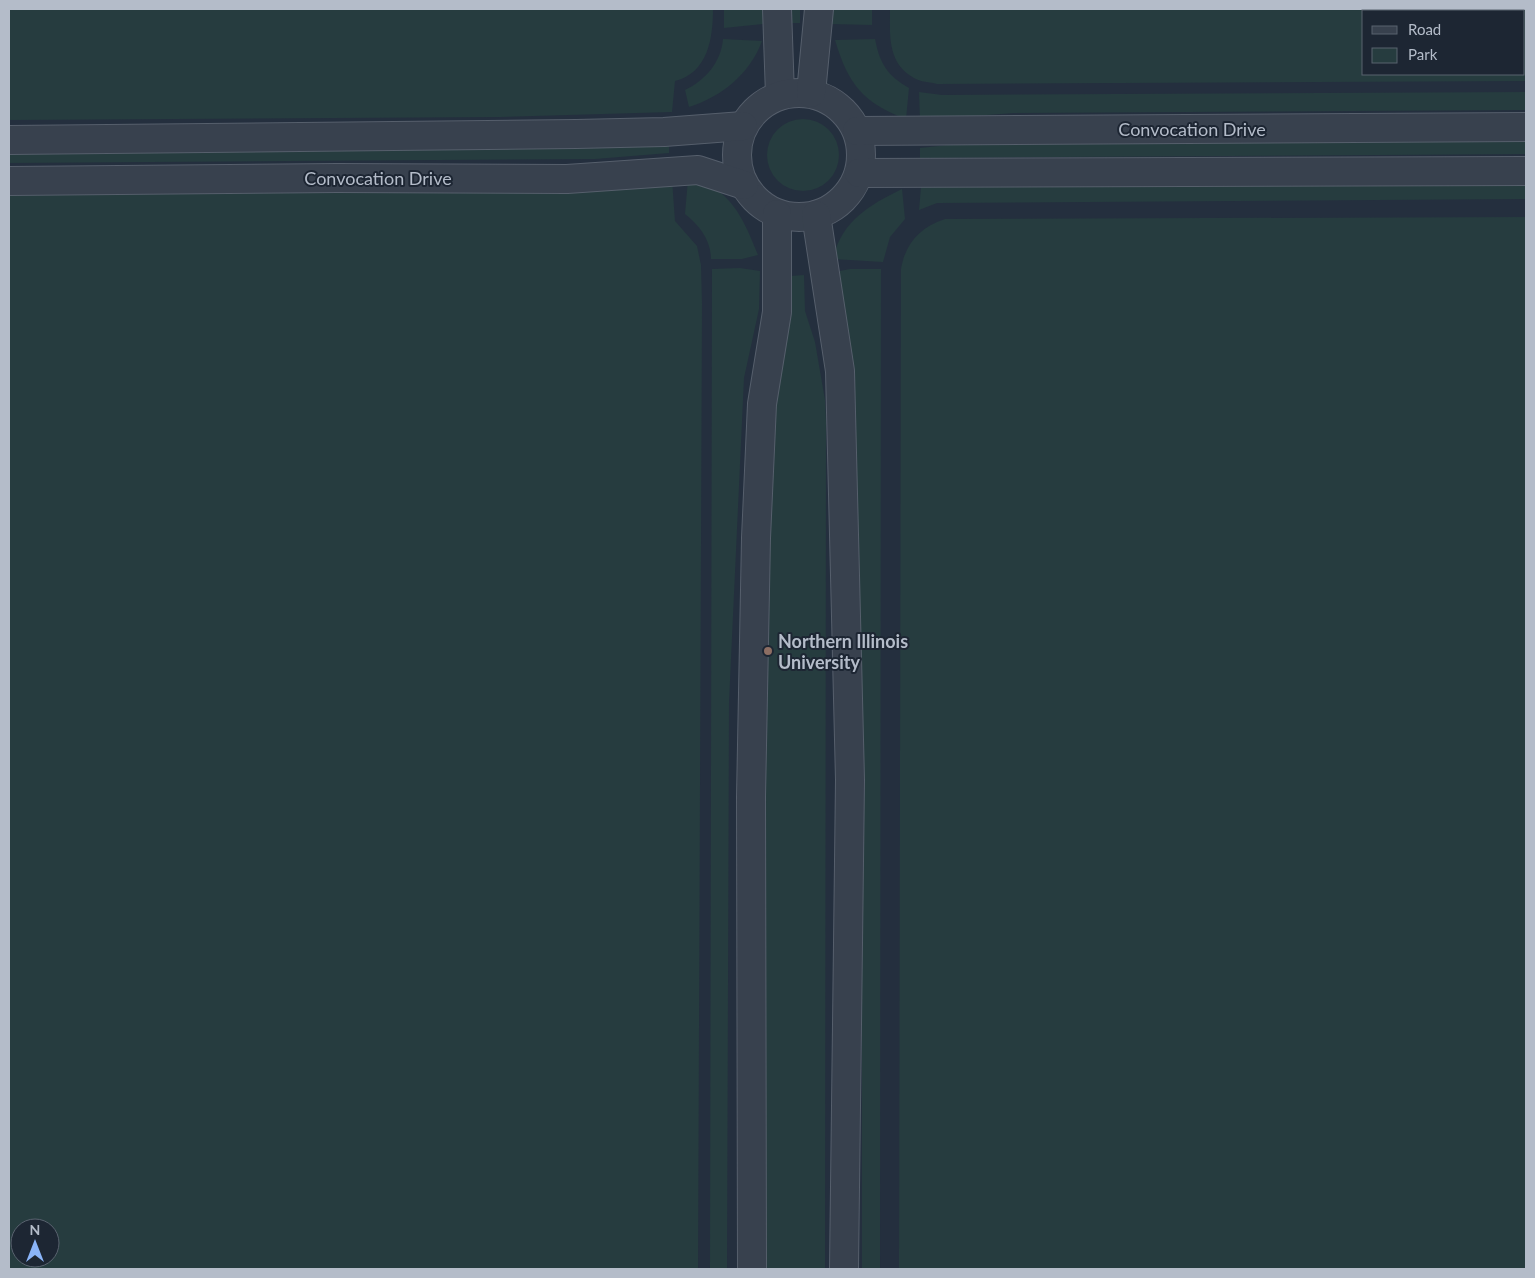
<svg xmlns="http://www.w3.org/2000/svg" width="1535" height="1278" viewBox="0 0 1535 1278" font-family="Lato,sans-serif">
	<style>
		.green { fill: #263c3f; fill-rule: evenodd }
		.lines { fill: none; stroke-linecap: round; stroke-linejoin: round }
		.minor-casing { stroke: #565f6c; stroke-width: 30 }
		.minor { stroke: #38414e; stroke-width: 28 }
		.education-dot { fill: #8d6e63; stroke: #1d2633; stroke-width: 2 }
		.labels { text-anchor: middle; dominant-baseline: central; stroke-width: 4; stroke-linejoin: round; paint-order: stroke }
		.street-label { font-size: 18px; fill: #b4bcc9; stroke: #1d2633 }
		.poi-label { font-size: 18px; font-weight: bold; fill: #b4bcc9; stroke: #1d2633; text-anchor: start }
	</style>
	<rect width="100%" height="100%" fill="#242f3e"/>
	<g class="green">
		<path d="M9,9h704c0,29 -5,64 -38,72l-3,31 -172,5 -491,3z"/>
		<path d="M724,9h39v15l-39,4z"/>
		<rect x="789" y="9" width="11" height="14"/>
		<path d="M830,9h42v16l-42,-1z"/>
		<path d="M890,9h636v72l-589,3c-7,-2 -17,-2 -23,-6 -27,-15 -24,-43 -24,-69zM1364,11h160v63h-160z"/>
		<path d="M723,39l39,2c-12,33 -41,56 -73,66l-4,-17c21,-10 36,-28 38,-51z"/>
		<path d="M875,39c5,25 12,36 34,49l-3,31c-43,-16 -58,-35 -71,-79z"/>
		<path d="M919,92l23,3 584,-3v18l-512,3 -94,7z"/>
		<circle cx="803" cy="155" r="36"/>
		<path d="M1526,138v16l-606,4v-10l46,-5z"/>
		<path d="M669,142v11l-74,6 -586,4v-17z"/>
		<path d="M672,179l3,42 22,25 4,19 1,39 -4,965h-689v-1079zM20,1228h30v30h-30z"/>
		<path d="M688,179c8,3 16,4 23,8 25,12 37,43 47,68l-16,4h-31c0,-19 -12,-34 -26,-45z"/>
		<path d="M1526,181v18l-589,4 -18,7 2,-23 5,-1z"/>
		<path d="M902,189l3,30 -15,18 -7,25 -50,-3c8,-37 36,-54 69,-70z"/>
		<path d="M1526,217v1052h-627l2,-1000c4,-25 19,-42 44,-50z"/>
		<path d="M740,268l20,3 -1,38 -15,69 -15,324 -2,567h-17l2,-1000z"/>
		<path d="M850,269h31l-1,1000h-18v-416l-32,-580z"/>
		<path d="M804,275l1,36 10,31 10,58 1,22 -1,847h-61l1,-838 25,-155z"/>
	</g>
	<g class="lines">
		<defs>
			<g id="minor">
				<path d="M777,9l3,86"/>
				<circle cx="799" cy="155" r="62"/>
				<path d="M811,93l8,-84"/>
				<path d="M857,131l669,-4"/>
				<path d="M9,140l567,-6 88,-2 79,-6"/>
				<path d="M859,173l667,-2"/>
				<path d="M9,181l328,-3 230,1 131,-9 46,15"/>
				<path d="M816,215l24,156 10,409 -6,489"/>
				<path d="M752,1269l-1,-472 5,-259 6,-134 15,-92v-98"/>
			</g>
		</defs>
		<use href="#minor" class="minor-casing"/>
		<use href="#minor" class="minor"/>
	</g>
	<circle class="education-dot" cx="768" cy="651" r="5"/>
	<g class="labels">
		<g class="street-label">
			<text x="1192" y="129">Convocation Drive</text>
			<text x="378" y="178">Convocation Drive</text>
		</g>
		<g class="poi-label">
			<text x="778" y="641">Northern Illinois<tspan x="778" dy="21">University</tspan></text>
		</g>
	</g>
	<rect width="1535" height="1278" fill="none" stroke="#b4bcc9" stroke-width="20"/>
	<rect x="1362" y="10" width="162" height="65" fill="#1d2633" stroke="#59626f"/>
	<rect x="1372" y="26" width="25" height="8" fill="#38414e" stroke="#59626f"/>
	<text x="1408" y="35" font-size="15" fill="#b4bcc9">Road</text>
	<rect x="1372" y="48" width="25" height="15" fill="#263c3f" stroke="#59626f"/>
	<text x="1408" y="60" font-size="15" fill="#b4bcc9">Park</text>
	<g transform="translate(35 1243)"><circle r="24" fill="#1d2633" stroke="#59626f"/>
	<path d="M0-4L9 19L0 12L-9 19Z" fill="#8ab4f8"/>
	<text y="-8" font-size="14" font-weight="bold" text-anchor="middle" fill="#b4bcc9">N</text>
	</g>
</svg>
